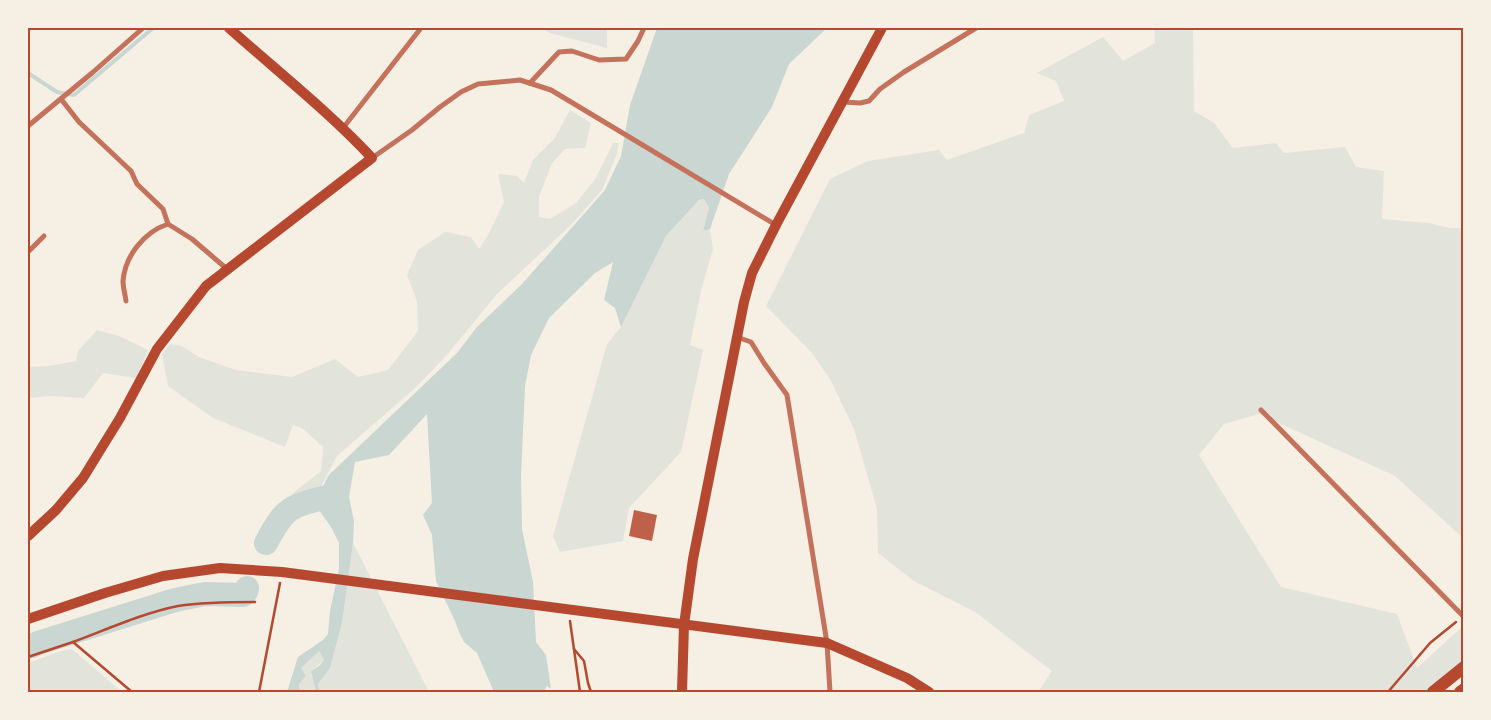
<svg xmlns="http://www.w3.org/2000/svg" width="1491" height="720" viewBox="0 0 1491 720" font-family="Jost,sans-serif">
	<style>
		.green { fill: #e2e4dc }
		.water { fill: #c9d6d2 }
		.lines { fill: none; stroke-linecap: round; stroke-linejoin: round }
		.stream { stroke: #c9d6d2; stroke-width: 4 }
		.river { stroke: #c9d6d2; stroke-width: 24 }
		.building { fill: #bf614a }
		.path { stroke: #b5482f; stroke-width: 2.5 }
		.minor { stroke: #c5725c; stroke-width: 5 }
		.secondary { stroke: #b5482f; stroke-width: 10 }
		.trunk { stroke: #b5482f; stroke-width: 12 }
		.neatline { fill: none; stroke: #b5482f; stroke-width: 2 }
	</style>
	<rect width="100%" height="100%" fill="#f6efe4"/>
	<g class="green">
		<path d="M540,28h67v20l-57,-15z"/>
		<path d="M1154,28h39l1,83 20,12 19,25 43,-5 8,10 61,-6 11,20 28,4 -2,48 47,4 21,5h13v310l-68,-62 -136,-62 -35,10 -25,31 82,132 116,27 20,54 46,-42v34l-36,32h-389l14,-21 -77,-59 -61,-31 -36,-28 -1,-44 -23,-80 -24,-50 -19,-27 -45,-46 64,-127 38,-18 71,-11 8,10 77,-27 5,-18 35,-14 -8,-20 -19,-8 66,-36 20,24 32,-18z"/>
		<path d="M570,110l21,13 -6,25 -20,1 -13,14 -13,34v20l11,2 26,-16 20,-25 17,-35h6l-2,11 -15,36 -29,33 -76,71 -51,62 -33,34 -76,66 -29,56 -14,1 -1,-20 28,-22 2,-24 -21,-19 -9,-3 -8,22 -72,-29 -45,-32 -6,-32 8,-10 12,2 17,11 37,13 56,7 43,-18 23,18 30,-7 30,-39 -1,-30 -10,-26 11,-25 27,-18 26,5 8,12 9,-14 16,-33 -6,-28 19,2 7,7 9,-23 21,-21z"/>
		<path d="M705,199l4,9 -6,23 7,-2 3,20 -12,42 -11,54 13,5 -22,102 -52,56 -6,33 -63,11 -7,-16 54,-192 14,-17 45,-91 33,-36z"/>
		<path d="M97,330l22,6 29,14 -12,28 -33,-5 -19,25 -35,-2 -21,2v-31l20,-1 28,-5 2,-10z"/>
		<path d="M353,543l76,149h-109l-2,-8 12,-16 12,-45z"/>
		<path d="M72,649l50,43h-94v-29l33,-12z"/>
		<path d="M319,650l5,10 -13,11 5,21h-16l-1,-8 7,-8 -5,-8z"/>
	</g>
	<path class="water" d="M657,28h170l-38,36 -17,43 -43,67 -19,55 -7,2 6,-23 -5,-9 -5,1 -33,36 -45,91 -6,-19 -11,-8 9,-38 -18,11 -46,45 -18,37 -6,31 -4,90 1,53 11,53 3,60 10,13 5,34 -4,-3 -2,3 1,3h-52l-17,-39 -13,-11 -5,-10 -4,-11 -19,-40 -4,-46 -9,-20 9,-12 -5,-89 -38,41 -34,7 -6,35 5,24 -1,22 -11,80 -12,45 -12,16 2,8h-4l-5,-21 8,-5 5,-6 -5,-9 -18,17 5,8 -7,8 1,8h-13l11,-35 25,-17 5,-6 2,-23 9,-42v-26l-8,-16 -17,-24 17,-30 126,-120 20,-26 45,-43 83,-94 16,-34 9,-51z"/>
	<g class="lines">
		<path class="stream" d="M28,73l29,19 17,3 79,-67"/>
		<g class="river">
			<path d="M266,543c20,-38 25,-37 66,-47l6,-13"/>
			<path d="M32,646l6,-3 137,-43 30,-6 38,1 3,-3 1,-4"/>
		</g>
	</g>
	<path class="building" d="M634,510l23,5 -5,26 -23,-5z"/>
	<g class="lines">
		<g class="path">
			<path d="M570,621l10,71"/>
			<path d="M73,642c35,-13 70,-29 105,-36 26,-4 51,-4 77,-4"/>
			<path d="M574,649l10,12 4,22 3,9"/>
			<path d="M28,657l45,-15 59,50"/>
			<path d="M259,692l21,-109"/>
			<path d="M1388,692l42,-49 26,-21"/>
		</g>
		<g class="minor">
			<path d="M530,83l29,-31 13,-1 27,9 27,-1 12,-18 6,-13"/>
			<path d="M61,99l18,23 52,49 6,13 26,25 5,15 24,15 35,30"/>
			<path d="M843,102l17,1 9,-2 11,-12 24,-17 72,-44"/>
			<path d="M28,126l64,-53 51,-45"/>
			<path d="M343,128l78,-100"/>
			<path d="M372,158l40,-28 28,-23 21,-15 17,-8 42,-4 31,10 225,135"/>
			<path d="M28,252l16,-16"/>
			<path d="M126,301c-1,-7 -3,-14 -3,-20 2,-25 21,-49 45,-57"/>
			<path d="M737,337l14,5 13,21 23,32 40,248 3,49"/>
			<path d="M1261,410l203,207"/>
		</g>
		<g class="secondary">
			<path d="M28,536l28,-26 27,-32 37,-60 37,-69 49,-63 166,-128c-44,-47 -95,-87 -143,-130"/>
			<path d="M28,619l77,-26 58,-17 57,-8 62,4 545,71 80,35 22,14"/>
			<path d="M682,692l2,-67 9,-66 51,-257 8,-29 24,-48 106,-197"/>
		</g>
		<g class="trunk">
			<path d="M1433,692l31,-25"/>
			<path d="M1460,692l4,-3"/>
		</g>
	</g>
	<rect width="1491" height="720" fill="none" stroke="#f6efe4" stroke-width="58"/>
	<rect x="29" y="29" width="1433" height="662" class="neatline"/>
</svg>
